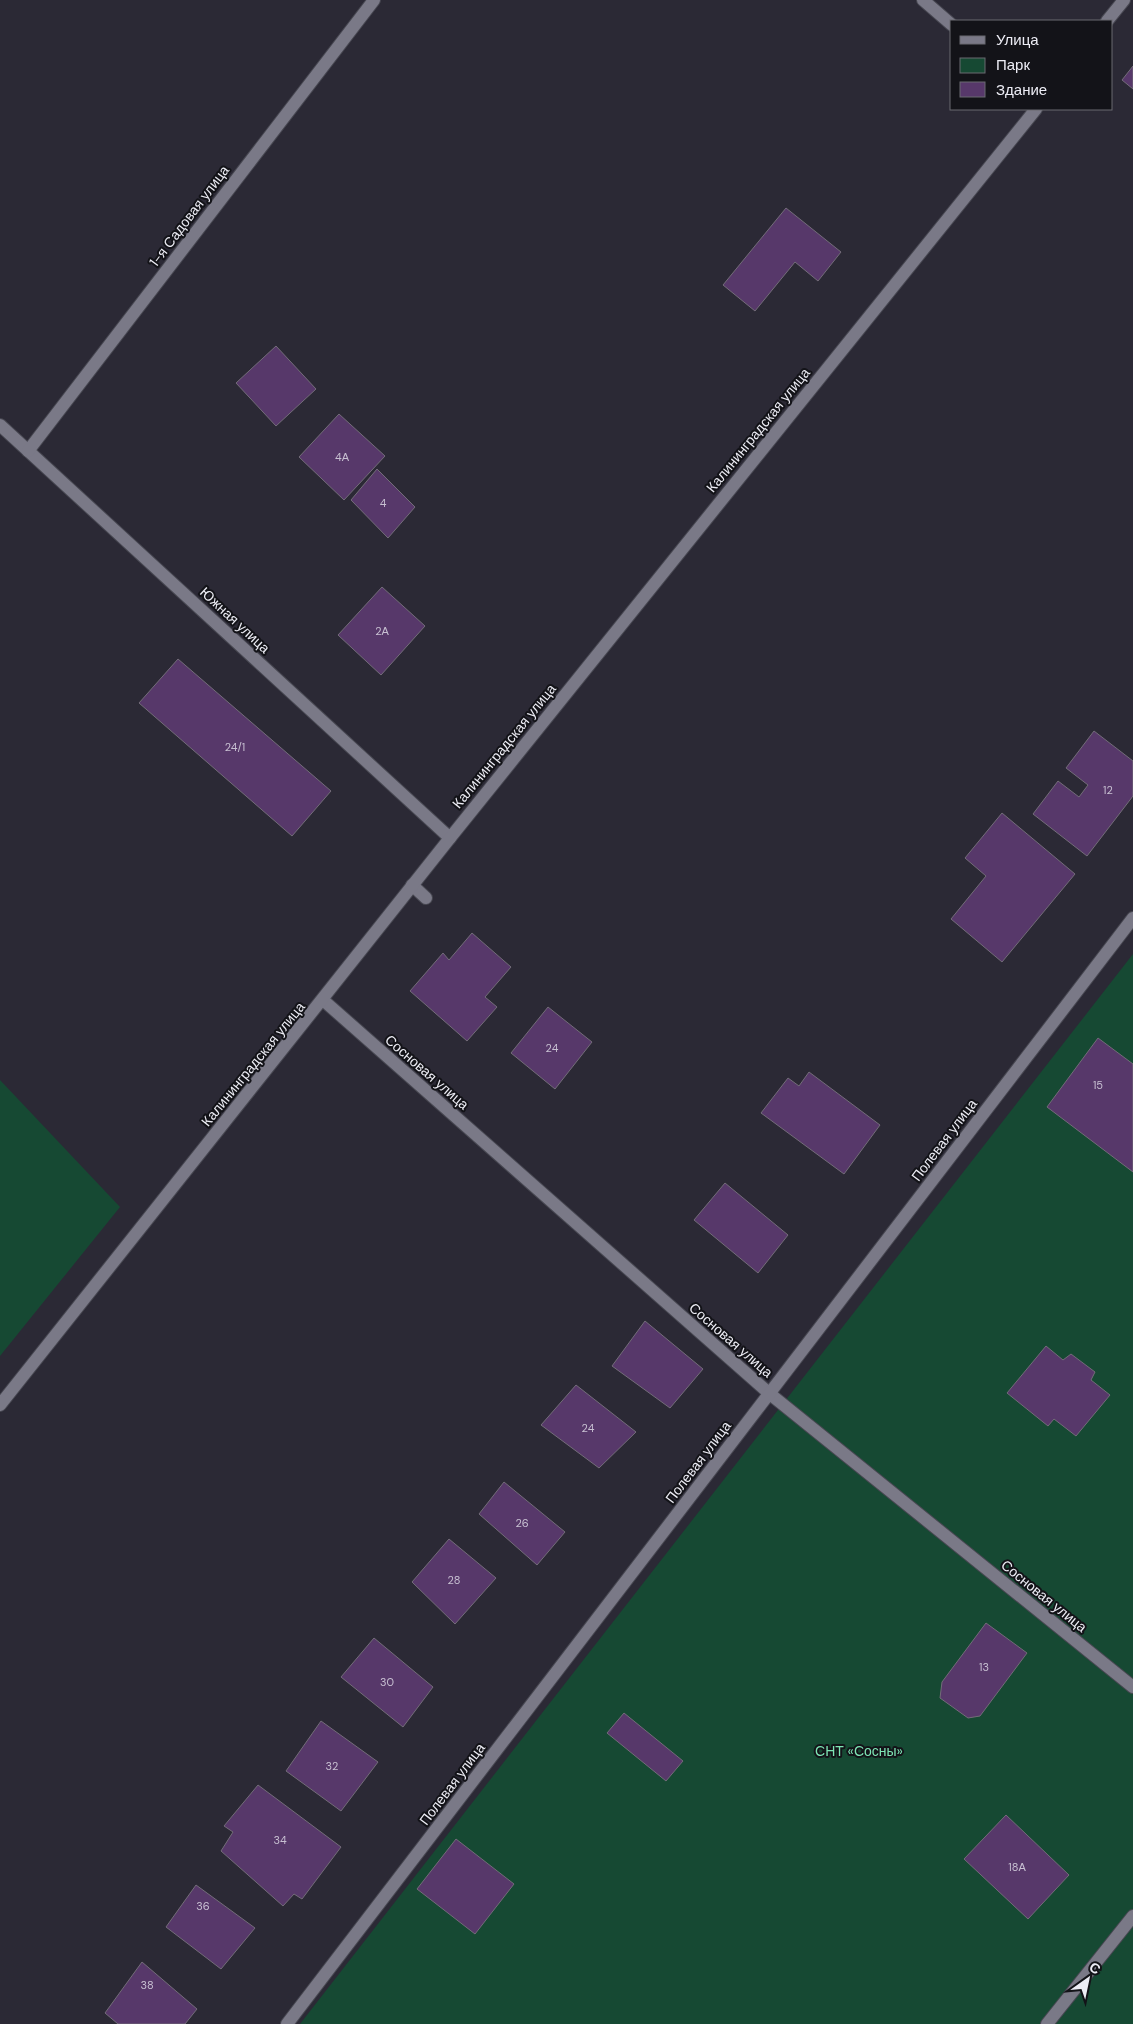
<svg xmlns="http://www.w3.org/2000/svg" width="1133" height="2024" viewBox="0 0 1133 2024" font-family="'DM Sans',sans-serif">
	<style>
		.green { fill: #164933 }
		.building { fill: #57386a; stroke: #736c79 }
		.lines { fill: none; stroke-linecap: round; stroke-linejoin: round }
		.service-casing { stroke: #474751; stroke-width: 14 }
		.minor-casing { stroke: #474751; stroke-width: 14 }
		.tertiary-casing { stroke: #474751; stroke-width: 14 }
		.service { stroke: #7a7987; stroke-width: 12 }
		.minor { stroke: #7a7987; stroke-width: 12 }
		.tertiary { stroke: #7a7987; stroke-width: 12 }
		.labels { text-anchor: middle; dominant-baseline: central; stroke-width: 4; stroke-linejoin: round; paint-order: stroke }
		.number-label { font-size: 11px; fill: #c8c0d2 }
		.street-label { font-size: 14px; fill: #ededf5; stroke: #131318 }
		.park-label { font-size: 14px; fill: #7ee5b5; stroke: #131318 }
	</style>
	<rect width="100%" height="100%" fill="#2b2935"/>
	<g class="green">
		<path d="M1133,954v1070h-833z"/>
		<path d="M0,1080l120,127 -120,149z"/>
	</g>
	<g class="building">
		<path d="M1133,66v23l-11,-9z"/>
		<path d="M786,208l55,44 -23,29 -23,-19 -40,49 -32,-26z"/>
		<path d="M276,346l40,43 -40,37 -40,-43z"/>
		<path d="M339,414l46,42 -41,44 -45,-43z"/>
		<path d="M377,469l38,38 -27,31 -37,-38z"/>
		<path d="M382,587l43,39 -44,49 -43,-40z"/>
		<path d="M178,659l153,132 -39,45 -153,-133z"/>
		<path d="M1094,731l39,30v35l-46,60 -54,-42 25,-33 21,16 9,-12 -22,-17z"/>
		<path d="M1002,813l73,61 -73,88 -51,-43 35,-43 -21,-18z"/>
		<path d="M472,933l39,34 -26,30 12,10 -30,34 -57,-50 33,-38 6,7z"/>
		<path d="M548,1007l44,35 -37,47 -44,-36z"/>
		<path d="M1098,1038l35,26v108l-86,-65z"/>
		<path d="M809,1072l71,53 -36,49 -83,-61 27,-35 11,8z"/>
		<path d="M725,1183l63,52 -30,38 -64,-53z"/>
		<path d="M645,1321l58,48 -33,39 -58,-42z"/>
		<path d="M1046,1346l17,14 8,-6 24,18 -4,8 19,15 -34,41 -22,-17 -6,7 -41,-33z"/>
		<path d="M576,1385l60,47 -37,36 -58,-43z"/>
		<path d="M504,1482l61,50 -28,33 -58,-51z"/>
		<path d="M449,1539l47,39 -41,46 -43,-42z"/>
		<path d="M986,1623l41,30 -47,63 -12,2 -28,-20 2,-16z"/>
		<path d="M374,1638l59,49 -30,40 -62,-50z"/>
		<path d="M624,1713l59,48 -17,20 -59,-48z"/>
		<path d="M321,1721l57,41 -37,49 -55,-40z"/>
		<path d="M258,1785l83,62 -39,52 -8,-5 -11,12 -62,-55 12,-19 -9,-6z"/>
		<path d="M1006,1815l63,60 -41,44 -64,-60z"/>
		<path d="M456,1839l58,45 -39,50 -58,-45z"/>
		<path d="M196,1885l59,43 -34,41 -55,-42z"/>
		<path d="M142,1962l55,47 -12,15h-67l-13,-11z"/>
	</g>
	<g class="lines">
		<defs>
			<g id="service">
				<path d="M412,885l14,13"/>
				<path d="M323,1000l447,394 363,293"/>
				<path d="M1047,2024l86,-108"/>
			</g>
			<g id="minor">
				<path d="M923,0l29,25"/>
				<path d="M0,425l450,413"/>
				<path d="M28,451l346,-451"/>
				<path d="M287,2024l846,-1106"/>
			</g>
			<g id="tertiary">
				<path d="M1107,21l17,-21"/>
				<path d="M0,1405l450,-567 586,-729"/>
			</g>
		</defs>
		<use href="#service" class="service-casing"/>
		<use href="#minor" class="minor-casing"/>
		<use href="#tertiary" class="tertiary-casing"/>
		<use href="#service" class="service"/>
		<use href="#minor" class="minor"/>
		<use href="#tertiary" class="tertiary"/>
	</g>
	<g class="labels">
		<g class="number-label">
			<text x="342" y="457">4А</text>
			<text x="383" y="503">4</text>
			<text x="382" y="631">2А</text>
			<text x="235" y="747">24/1</text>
			<text x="1108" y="790">12</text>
			<text x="552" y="1048">24</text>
			<text x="1098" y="1085">15</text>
			<text x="588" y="1428">24</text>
			<text x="522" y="1523">26</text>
			<text x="454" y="1580">28</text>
			<text x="984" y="1667">13</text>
			<text x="387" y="1682">30</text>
			<text x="332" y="1766">32</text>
			<text x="280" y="1840">34</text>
			<text x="1017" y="1867">18А</text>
			<text x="203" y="1906">36</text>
			<text x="147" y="1985">38</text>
		</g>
		<g class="street-label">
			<text transform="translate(189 216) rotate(-53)">1-я Садовая улица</text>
			<text transform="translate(758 430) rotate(-51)">Калининградская улица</text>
			<text transform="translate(235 620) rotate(43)">Южная улица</text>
			<text transform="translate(504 746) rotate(-51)">Калининградская улица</text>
			<text transform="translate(253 1064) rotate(-51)">Калининградская улица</text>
			<text transform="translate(427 1072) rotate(41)">Сосновая улица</text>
			<text transform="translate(944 1140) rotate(-53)">Полевая улица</text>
			<text transform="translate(731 1340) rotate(41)">Сосновая улица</text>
			<text transform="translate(698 1462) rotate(-53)">Полевая улица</text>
			<text transform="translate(1044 1596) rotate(39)">Сосновая улица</text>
			<text transform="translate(452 1784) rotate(-53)">Полевая улица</text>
		</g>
		<g class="park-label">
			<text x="859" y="1751">СНТ «Сосны»</text>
		</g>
	</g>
	<rect x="950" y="20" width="162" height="90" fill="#131318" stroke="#6a6a70"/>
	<rect x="960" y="36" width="25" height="8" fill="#7a7987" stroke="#6a6a70"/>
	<text x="996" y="45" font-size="15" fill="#ededf5">Улица</text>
	<rect x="960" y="58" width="25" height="15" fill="#164933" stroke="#6a6a70"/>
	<text x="996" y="70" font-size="15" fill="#ededf5">Парк</text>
	<rect x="960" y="82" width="25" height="15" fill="#57386a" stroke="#6a6a70"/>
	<text x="996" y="95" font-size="15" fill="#ededf5">Здание</text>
	<g transform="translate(1088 1979) rotate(33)" stroke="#131318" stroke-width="4" paint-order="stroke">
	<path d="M0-4L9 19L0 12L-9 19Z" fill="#ededf5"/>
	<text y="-8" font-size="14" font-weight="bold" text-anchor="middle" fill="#ededf5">С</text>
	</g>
</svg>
